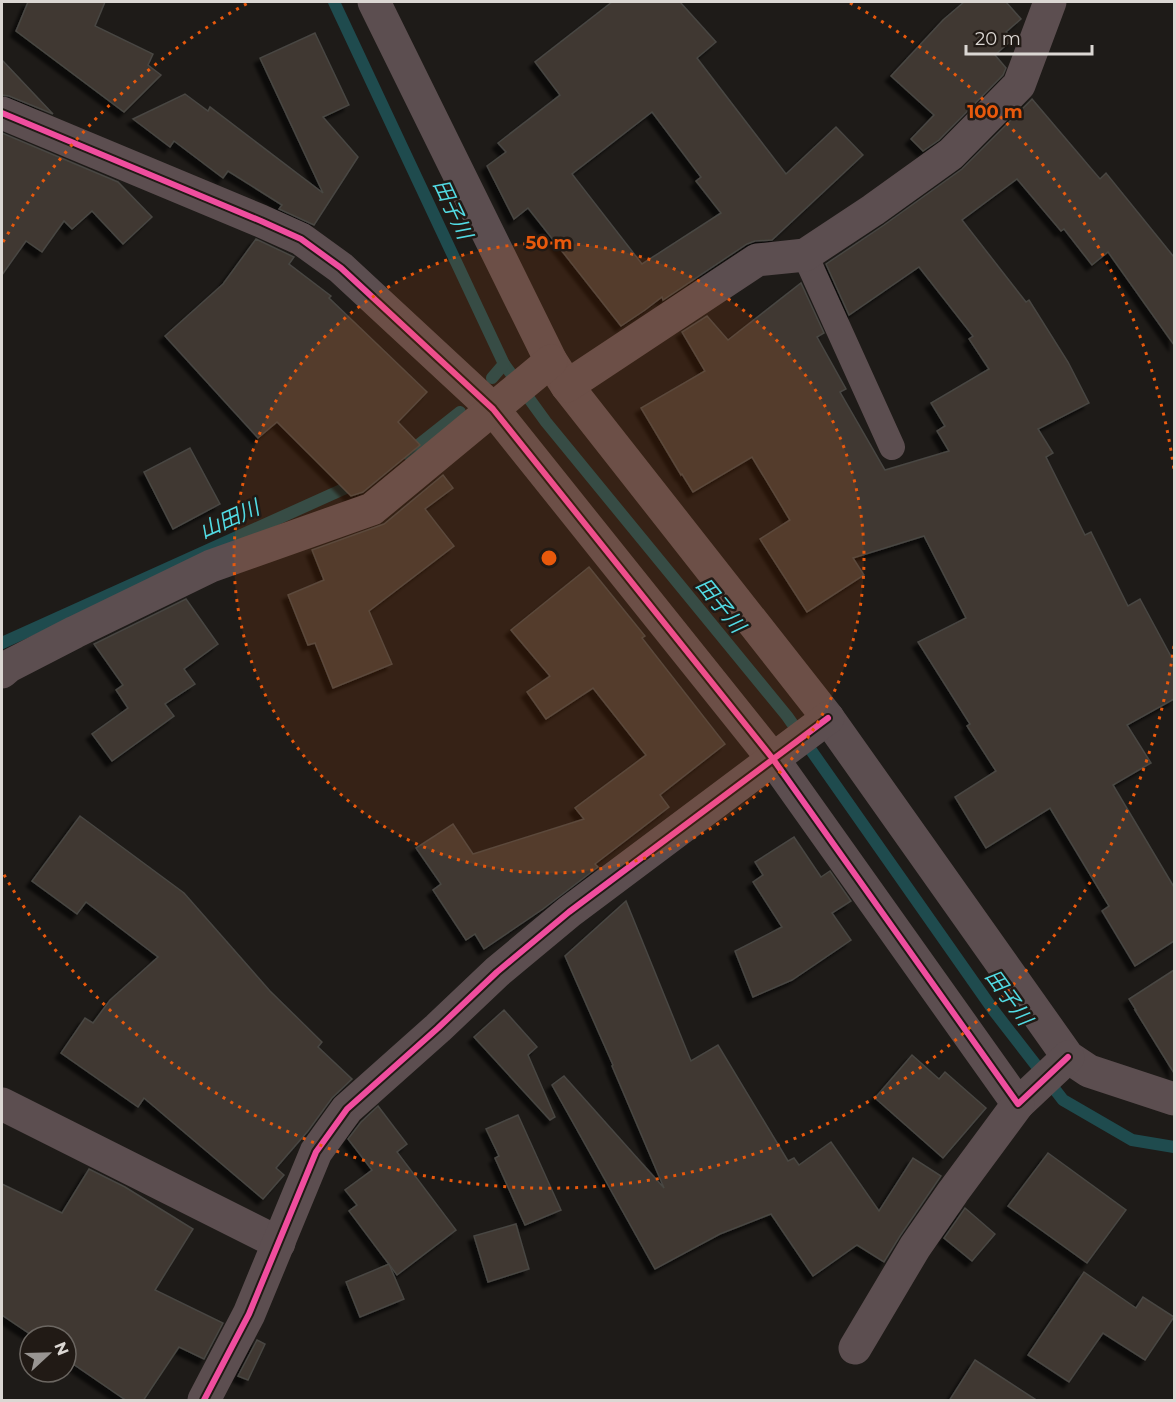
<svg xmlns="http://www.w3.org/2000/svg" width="1176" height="1402" viewBox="0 0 1176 1402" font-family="Montserrat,'Noto Sans JP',sans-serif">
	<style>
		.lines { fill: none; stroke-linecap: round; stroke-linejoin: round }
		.stream { stroke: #1f4b4e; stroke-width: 12 }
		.building { fill: #403931; stroke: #484643; stroke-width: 1.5; fill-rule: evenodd; filter: url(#shadow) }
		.lane { stroke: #5c4e50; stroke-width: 26 }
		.street { stroke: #5c4e50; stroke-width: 33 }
		.cycleway-casing { stroke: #211a15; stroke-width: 10 }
		.cycleway { stroke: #ef4d9e; stroke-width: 6 }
		.ring { fill: none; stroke: #e8590c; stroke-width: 3; stroke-dasharray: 3 6 }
		.labels { text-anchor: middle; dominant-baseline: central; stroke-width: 5; stroke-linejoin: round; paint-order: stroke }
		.water-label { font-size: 21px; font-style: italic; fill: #52dae3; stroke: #211a15 }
		.centre { fill: #e8590c; stroke: #211a15; stroke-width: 3 }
		.ring-label { font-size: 18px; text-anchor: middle; font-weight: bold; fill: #e8590c; stroke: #211a15; stroke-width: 5; stroke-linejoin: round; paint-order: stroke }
	</style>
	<defs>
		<filter id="shadow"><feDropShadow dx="-5.5" dy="5.5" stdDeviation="1.5" flood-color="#0009"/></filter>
	</defs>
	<rect width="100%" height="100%" fill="#1e1b18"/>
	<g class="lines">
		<g class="stream">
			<path d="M334,2l170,362 42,58 241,294 207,295 69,89 69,40 42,7"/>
			<path d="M492,378l12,-14"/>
			<path d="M407,454l53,-42"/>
			<path d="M2,643l357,-161"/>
		</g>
	</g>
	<g class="building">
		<path d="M28,2h77l-10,24 58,28 -5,11 13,10 -37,37 -108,-81z"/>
		<path d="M612,2h68l36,40 -19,16 89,116 50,-47 27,28 -91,85 -17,1 -8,3 -84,56 -1,-3 -17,13 -24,16 -93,-118 -14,11 -27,-53 19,-14 -8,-9 62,-48 -25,-33zM652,112l49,65 -5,4 25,32 -79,51 -70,-90z"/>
		<path d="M964,2h42l15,17 -15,13 7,7 -18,16 11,13 -3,7 -64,65 -16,11 -12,-12 23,-24 -43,-39 52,-56z"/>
		<path d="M315,33l34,72 -26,12 35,40 -44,68 -35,-16 3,-4 -54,-34 -5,7 -49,-37 -4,6 -37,-28 52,-25 23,17 2,-4 113,86 -63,-135z"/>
		<path d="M2,60l51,54 -44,-18 -7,-1z"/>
		<path d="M1032,99l68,80 6,-6 68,84v88l-66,-93 -16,13 -28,-36 -3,2 -44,-52 -55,41 64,82 3,-2 39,62 21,41 -51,26 15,24 -7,4 39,78 6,-3 37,74 12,-7 34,63v37l-47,26 24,38 -38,22 61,102v54l-39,25 -33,-55 7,-5 -59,-98 -64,40 -31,-51 41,-26 -29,-45 3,-2 -52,-82 48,-24 -42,-82 -71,22 11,17 -57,37 -47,-73 30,-19 -38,-63 -59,35 -11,-18 -1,1 -40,-67 64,-37 -23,-39 25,-16 21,24 73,-57 23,50 -7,4 29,52 -6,3 45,78 64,-19 -12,-20 8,-5 -14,-23 58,-34 -20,-30 4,-3 -54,-69 -70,48 -23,-51 58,-39 78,-56z"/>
		<path d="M2,133l116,49 34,35 -29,27 -31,-33 -20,18 -8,-8 -22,31 -16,-11 -24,34z"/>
		<path d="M256,239l38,18 -5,7 42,32 -2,2 98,94 -29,30 22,23 -57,47 -12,4 -74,-74 -19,16 -93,-102 58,-52z"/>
		<path d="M190,448l30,56 -47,25 -29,-57z"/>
		<path d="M443,475l10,13 -28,21 29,37 -85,65 23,53 -59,24 -18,-45 -7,2 -20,-50 36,-15 -12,-30 72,-26z"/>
		<path d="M589,567l56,69 -3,2 83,106 -65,51 9,12 -74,57 3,3 -55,42 -59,40 -9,-15 -9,6 -33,-50 8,-6 -25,-36 37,-24 20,30 111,-35 -9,-11 71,-53 -53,-67 -47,31 -19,-27 23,-16 -39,-46z"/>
		<path d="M186,599l32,45 -34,25 11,15 -30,20 9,12 -62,45 -20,-27 36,-26 -12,-18 7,-5 -29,-41z"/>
		<path d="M80,816l104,77 86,98 52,51 -4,5 34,32 -20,19 -24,33 -32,37 8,7 -21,24 -119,-101 -6,9 -77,-54 24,-35 8,5 17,-23 48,-43 -72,-55 -9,12 -45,-33z"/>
		<path d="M794,837l27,40 9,-6 21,30 -19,12 19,27 -59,40 -39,17 -18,-46 47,-24 -29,-45 10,-7 -8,-13z"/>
		<path d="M626,901l65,160 27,-16 70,116 6,-3 5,7 32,-23 48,69 34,-53 28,18 -41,60 -16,26 -27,-17 -44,31 -42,-62 -51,20 -65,35 -103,-184 12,-9 100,112 -52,-122 1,-1 -48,-109z"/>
		<path d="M1174,970v103l-39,-63h1l-7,-11z"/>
		<path d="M504,1010l33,37 -9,8 27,62 -5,3 -76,-83z"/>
		<path d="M912,1055l27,24 6,-7 41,36 -43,50 -68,-60z"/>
		<path d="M378,1106l29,38 -10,8 59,78 -59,45 -48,-64 8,-6 -12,-15 27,-20 -24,-31 13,-17z"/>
		<path d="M518,1115l43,95 -36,15 -30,-67 4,-2 -13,-27z"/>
		<path d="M1048,1153l78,57 -39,53 -79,-57z"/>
		<path d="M89,1169l36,18 68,42 -38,61 68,33 -19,36 -25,-12 -36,54h-16l-61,-42v-23h-33l-31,-21v-131l60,29z"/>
		<path d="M965,1208l30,26 -23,27 -28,-23z"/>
		<path d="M516,1224l13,45 -41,13 -14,-46z"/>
		<path d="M389,1264l15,35 -44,18 -14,-35z"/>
		<path d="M1084,1272l52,36 7,-11 31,20 -29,43 -42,-27 -34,49 -41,-27z"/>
		<path d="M257,1340l8,4 -17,36 -10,-4z"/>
		<path d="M975,1360l63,41h-89z"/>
	</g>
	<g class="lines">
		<path class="lane" d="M805,255l87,192"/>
		<g class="street">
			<path d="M374,2l177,359 16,25 261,332 240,339 21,14 85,28"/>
			<path d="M2,113l259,108 40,18 40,29 152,141 280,350 245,345 50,-47"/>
			<path d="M567,386l190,-126 48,-5 68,-45 78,-56 68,-69 31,-83"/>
			<path d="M2,672l7,-6 66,-34 136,-66 161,-57 179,-148"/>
			<path d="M2,1104l277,139"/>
			<path d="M855,1348l60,-101 38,-55 65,-88"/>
			<path d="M204,1400l45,-86 67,-162 31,-43 91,-81 59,-56 72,-60 259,-194"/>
		</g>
		<defs>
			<g id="cycleway">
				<path d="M2,113l259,108 40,18 40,29 152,141 280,350 245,345 50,-47"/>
				<path d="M204,1400l45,-86 67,-162 31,-43 91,-81 59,-56 72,-60 259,-194"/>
			</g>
		</defs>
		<use href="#cycleway" class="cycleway-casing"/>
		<use href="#cycleway" class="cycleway"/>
	</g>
	<circle cx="549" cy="558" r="315" fill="#e8590c" fill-opacity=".12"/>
	<g class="ring">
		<circle cx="549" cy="558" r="315"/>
		<path d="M1174 646A631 631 0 0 1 3 873M3 242A631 631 0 0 1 248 3M850 3A631 631 0 0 1 1174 470"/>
	</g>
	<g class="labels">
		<g class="water-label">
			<text transform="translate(453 209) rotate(65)">田子川</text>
			<text transform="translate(229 519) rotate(-24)">山田川</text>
			<text transform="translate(721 605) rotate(51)">田子川</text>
			<text transform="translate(1009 997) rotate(54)">田子川</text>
		</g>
	</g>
	<circle cx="549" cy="558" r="9" class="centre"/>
	<g class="ring-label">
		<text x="995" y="118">100 m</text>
		<text x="549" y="249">50 m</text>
	</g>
	<rect width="1176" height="1402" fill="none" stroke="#dbd7d3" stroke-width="6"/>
	<g transform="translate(48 1354) rotate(68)"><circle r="28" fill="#211a15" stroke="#6b6661" stroke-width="1.5"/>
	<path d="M0-4.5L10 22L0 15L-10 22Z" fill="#999592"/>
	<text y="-9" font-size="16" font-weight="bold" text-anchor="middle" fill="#dbd7d3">N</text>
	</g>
	<path d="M966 45v9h126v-9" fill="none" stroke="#dbd7d3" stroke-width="3"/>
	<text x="975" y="45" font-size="18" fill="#dbd7d3" stroke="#211a15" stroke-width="4.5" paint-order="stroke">20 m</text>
</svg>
